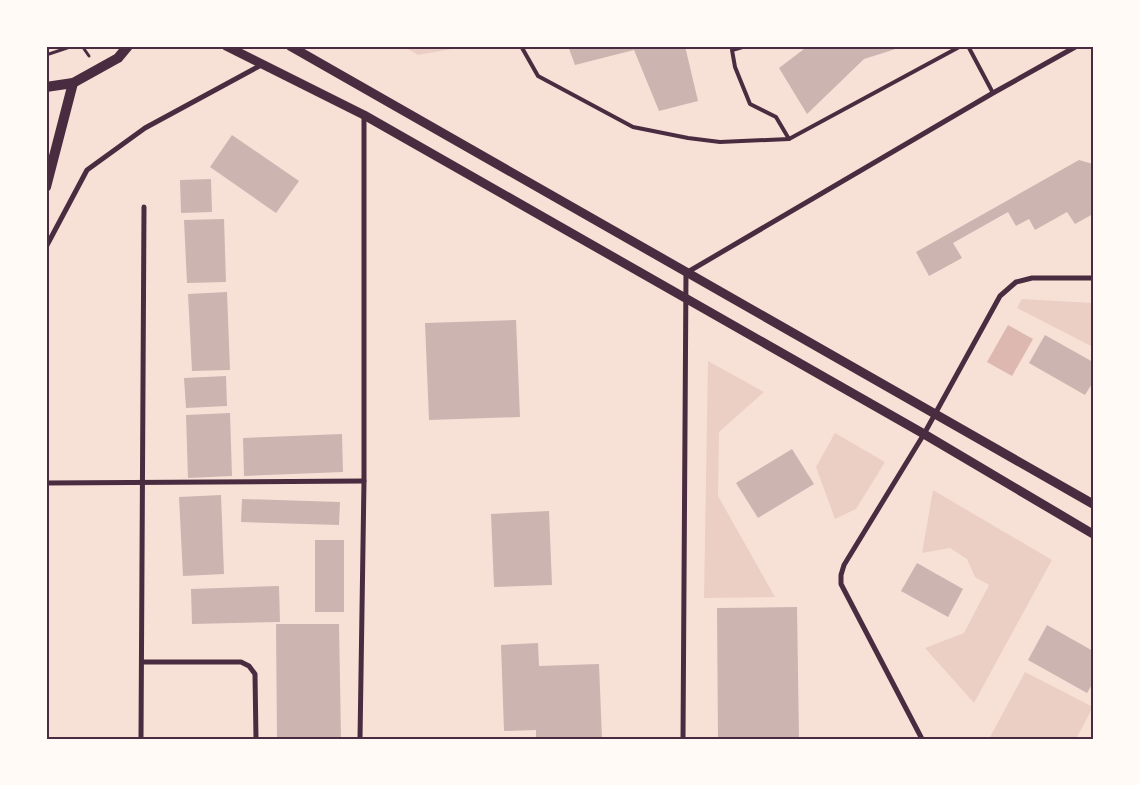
<svg xmlns="http://www.w3.org/2000/svg" width="1139" height="785" viewBox="0 0 1139 785" font-family="'Noto Sans',sans-serif">
	<style>
		.green { fill: #ebcfc5 }
		.water { fill: #dcb8b0 }
		.building { fill: #ccb4b1 }
		.lines { fill: none; stroke-linecap: round; stroke-linejoin: round }
		.path { stroke: #4a2c40; stroke-width: 3 }
		.service { stroke: #4a2c40; stroke-width: 4 }
		.minor { stroke: #4a2c40; stroke-width: 5 }
		.tertiary { stroke: #4a2c40; stroke-width: 9 }
		.secondary { stroke: #4a2c40; stroke-width: 10 }
		.neatline { fill: none; stroke: #4a2c40; stroke-width: 2 }
	</style>
	<rect width="100%" height="100%" fill="#f7e1d7"/>
	<g class="green">
		<path d="M403,46h66l-51,9z"/>
		<path d="M1022,299l71,4v44l-76,-39z"/>
		<path d="M708,361l56,31 -45,40 -1,64 57,101 -71,1z"/>
		<path d="M835,433l50,29 -29,47 -21,10 -19,-52z"/>
		<path d="M933,490l119,70 -78,143 -49,-55 39,-15 25,-48 -14,-8 -8,-18 -17,-11 -28,5z"/>
		<path d="M1025,672l68,35 -17,32h-87z"/>
	</g>
	<path class="water" d="M1008,325l25,14 -21,37 -25,-14z"/>
	<g class="building">
		<path d="M568,46h117l13,55 -39,10 -25,-61 -59,15z"/>
		<path d="M808,46h94v1l-38,12 -57,55 -28,-46z"/>
		<path d="M232,135l67,46 -23,32 -66,-46z"/>
		<path d="M1079,160l14,4v50l-18,10 -8,-12 -32,18 -6,-11 -13,7 -8,-14 -55,31 9,15 -33,18 -13,-24z"/>
		<path d="M211,179l1,33 -31,1 -1,-33z"/>
		<path d="M224,219l2,63 -39,1 -3,-63z"/>
		<path d="M227,292l3,78 -38,1 -4,-77z"/>
		<path d="M516,320l4,97 -91,3 -4,-97z"/>
		<path d="M1045,335l48,27v20l-8,13 -56,-32z"/>
		<path d="M226,376l1,30 -41,2 -2,-30z"/>
		<path d="M230,413l2,63 -44,2 -2,-63z"/>
		<path d="M342,434l1,38 -99,4 -1,-38z"/>
		<path d="M792,449l22,35 -56,34 -22,-35z"/>
		<path d="M221,495l3,79 -41,2 -4,-79z"/>
		<path d="M242,499l98,3 -1,23 -98,-3z"/>
		<path d="M549,511l3,74 -58,2 -3,-73z"/>
		<rect x="315" y="540" width="29" height="72"/>
		<path d="M917,563l46,26 -15,28 -47,-26z"/>
		<path d="M279,586l1,36 -88,2 -1,-35z"/>
		<path d="M797,607l2,132h-81l-1,-131z"/>
		<path d="M276,624h63l2,115h-64z"/>
		<path d="M1047,625l46,26v32l-6,10 -59,-33z"/>
		<path d="M538,643l1,23 60,-2 3,75h-66v-9l-32,1 -3,-86z"/>
	</g>
	<g class="lines">
		<g class="path">
			<path d="M82,46l7,10"/>
			<path d="M46,55l27,-9"/>
		</g>
		<g class="service">
			<path d="M521,46l17,30 95,51 55,11 32,4 69,-3 172,-93"/>
			<path d="M746,46l-14,4 3,17 15,37 26,13 13,22"/>
			<path d="M968,46l25,47"/>
		</g>
		<g class="minor">
			<path d="M46,247l41,-77 58,-42 118,-64"/>
			<path d="M46,483l318,-2"/>
			<path d="M142,662h99l8,4 6,8 1,65"/>
			<path d="M141,739l3,-532"/>
			<path d="M360,739l4,-258v-366"/>
			<path d="M683,739l3,-466 307,-180 84,-47"/>
			<path d="M922,739l-81,-155v-9l3,-10 80,-131 76,-138 16,-14 16,-4h61"/>
		</g>
		<g class="tertiary">
			<path d="M226,46l138,69 560,319 169,100"/>
			<path d="M290,46l803,458"/>
		</g>
		<g class="secondary">
			<path d="M46,87l27,-4 45,-25 10,-12"/>
			<path d="M46,187l27,-104"/>
		</g>
	</g>
	<rect width="1139" height="785" fill="none" stroke="#fffaf5" stroke-width="95"/>
	<rect x="48" y="48" width="1044" height="690" class="neatline"/>
</svg>
